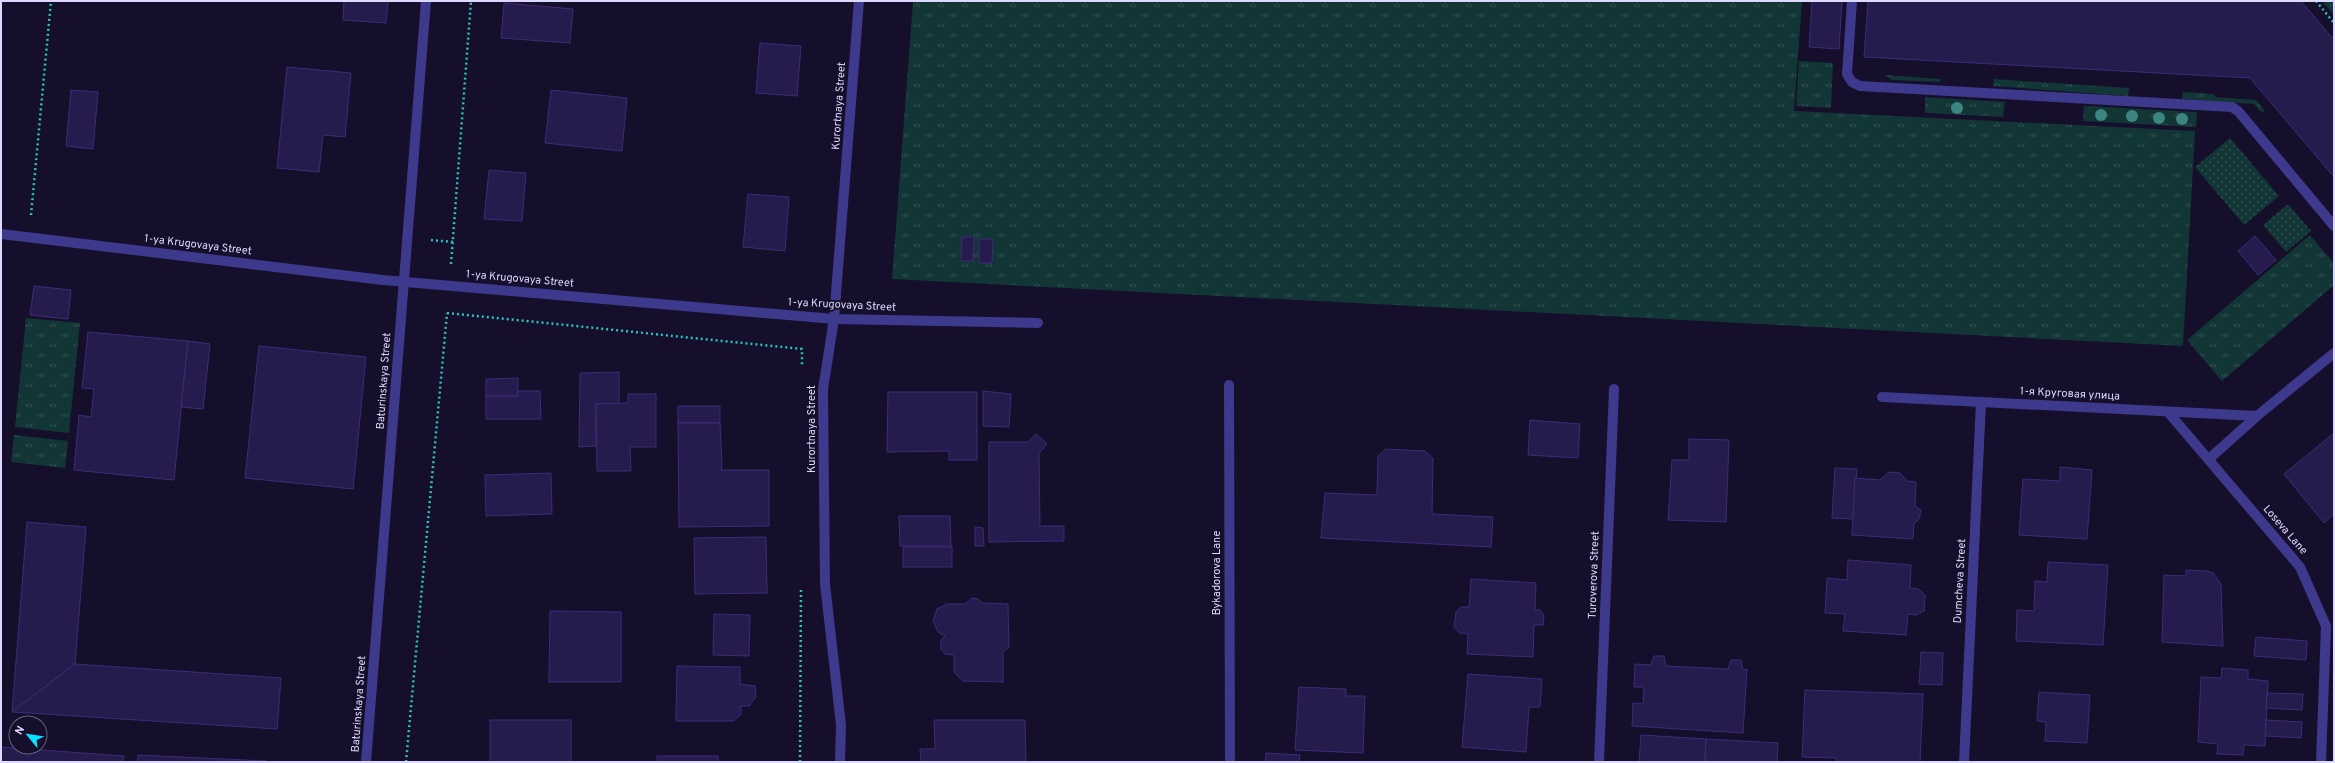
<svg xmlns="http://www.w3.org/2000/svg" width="2335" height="763" viewBox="0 0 2335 763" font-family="Overpass,sans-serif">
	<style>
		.grass { fill: url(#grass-tufts) }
		.park { fill: url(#park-dots) }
		.building { fill: #261b4d; stroke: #3d2c7a }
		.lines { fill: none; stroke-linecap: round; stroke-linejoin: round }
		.path { stroke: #2bc2bc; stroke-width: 2.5; stroke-dasharray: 2 3; stroke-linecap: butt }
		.minor { stroke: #3d398c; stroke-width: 10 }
		.tree { fill: #3d8581 }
		.labels { text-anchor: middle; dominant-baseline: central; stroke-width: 4; stroke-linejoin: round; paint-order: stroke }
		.street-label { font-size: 11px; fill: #ded9ff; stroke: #150f2b }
	</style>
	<defs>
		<pattern id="grass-tufts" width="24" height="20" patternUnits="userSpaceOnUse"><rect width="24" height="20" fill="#123535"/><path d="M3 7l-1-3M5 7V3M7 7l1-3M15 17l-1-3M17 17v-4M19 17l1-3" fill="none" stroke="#345253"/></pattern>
		<pattern id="park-dots" width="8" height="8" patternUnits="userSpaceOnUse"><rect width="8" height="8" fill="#123535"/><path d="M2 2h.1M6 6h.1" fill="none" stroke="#345253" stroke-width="1.8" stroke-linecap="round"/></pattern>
	</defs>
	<rect width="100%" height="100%" fill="#150f2b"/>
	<g class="grass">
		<path d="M913,1h889l-8,110 401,20 -12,215 -1291,-67z"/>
		<path d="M2322,1l12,1v13z"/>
		<path d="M1799,61l34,2 -2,45 -35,-2z"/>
		<path d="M1885,75l55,4v3l-48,-2z"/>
		<path d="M1994,79l135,9 -1,8 -135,-10z"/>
		<path d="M2183,92l31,2 1,3 41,3 9,11 -3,2 -8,-9 -72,-5z"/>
		<path d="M1925,97l80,5 -2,15 -78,-4z"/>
		<path d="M2084,106l113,6 -1,15 -113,-6z"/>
		<path d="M2310,235l24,28v22l-112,96 -35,-41z"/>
		<path d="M26,318l54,5 -11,110 -54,-6z"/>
		<path d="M14,435l54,6 -3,27 -54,-6z"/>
	</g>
	<g class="park">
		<path d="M2230,138l49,58 -35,29 -49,-58z"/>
		<path d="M2288,204l23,27 -25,21 -23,-27z"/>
	</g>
	<g class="building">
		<path d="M344,1h44l-2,22 -43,-3z"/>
		<path d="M1812,1h30l-3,48 -30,-2z"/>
		<path d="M1868,1h433l33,39v137l-84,-99 -386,-21z"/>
		<path d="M504,3l69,6 -3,34 -69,-5z"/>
		<path d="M760,43l41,3 -4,50 -41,-3z"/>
		<path d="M287,67l64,6 -6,64 -22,-2 -4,37 -42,-4z"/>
		<path d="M71,90l27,2 -5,57 -27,-3z"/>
		<path d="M551,90l76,8 -5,53 -77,-8z"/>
		<path d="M489,170l37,3 -4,48 -38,-2z"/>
		<path d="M748,194l41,3 -4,54 -42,-4z"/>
		<path d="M2255,236l21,24 -18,15 -20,-24z"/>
		<path d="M962,237h12l-1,24h-12z"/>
		<path d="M979,239h14l-1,24h-13z"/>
		<path d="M34,286l37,4 -3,29 -38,-4z"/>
		<path d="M88,332l100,9 -14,139 -100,-10 5,-55 12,2 3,-28 -12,-1z"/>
		<path d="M188,341l22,3 -7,65 -22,-2z"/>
		<path d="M259,346l107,11 -13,132 -108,-11z"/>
		<path d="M619,372v32h-23v42l-17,1 1,-74z"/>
		<path d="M518,378v18h-32v-17z"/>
		<path d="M518,391h22l1,28h-55v-23h32z"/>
		<path d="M983,391l28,3 -2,33 -26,-1z"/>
		<path d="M888,392h89v68h-28v-9l-62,1z"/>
		<path d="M628,394h28v53h-26l1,24h-34l-1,-67 32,-1z"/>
		<rect x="678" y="406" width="42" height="17"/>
		<path d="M1530,420l50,4 -2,34 -50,-3z"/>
		<path d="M678,423h42l2,43 -1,4h48v56l-90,1z"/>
		<path d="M2334,433v81l-10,9 -40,-49z"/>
		<path d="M1036,434l11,10 -8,9 1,73h24v15l-75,1v-100h39z"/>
		<path d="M1689,439l40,1 -3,82 -58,-2 4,-60h17z"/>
		<path d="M1386,449l39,2 8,7 -1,56 61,3 -2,30 -170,-9 4,-45 52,2 1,-39z"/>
		<path d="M2060,467l32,3 -5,69 -68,-4 4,-56 37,2z"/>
		<path d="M1835,468l22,1 -4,50 -21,-1z"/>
		<path d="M1889,472l11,1 7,8 9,1 -1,24 6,4 -2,9 -5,5 -1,15 -61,-4 3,-57 25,2z"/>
		<path d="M551,473l1,41 -66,2 -1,-41z"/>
		<path d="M899,516h51l1,30h-51z"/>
		<path d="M27,522l59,5 -11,137 -63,48z"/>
		<path d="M975,527l8,1 1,18h-9z"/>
		<path d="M766,537l1,56 -72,1 -1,-56z"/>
		<rect x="903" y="547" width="49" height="20"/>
		<path d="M1848,560l63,5 -1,23 8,1 7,6 -1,16 -8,4 -8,-1 -2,21 -63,-4 2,-17 -20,-1 2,-35 20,2z"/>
		<path d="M2048,562l60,3 -5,80 -87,-4 1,-31 17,1 1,-30 12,1z"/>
		<path d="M2186,570l21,1 6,2 8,11 2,62 -61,-4 2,-67 22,1z"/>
		<path d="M1471,579l65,4 -1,27h5l4,5 -1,10h-9l-1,32 -66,-3 1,-20 -8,-1 -6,-6 2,-15 5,-5h8z"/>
		<path d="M972,598l6,1 4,4 26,1 1,43 -6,5v30l-40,-1 -9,-9v-17l-9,-1 -4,-5v-9l4,-4 -7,-4 -5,-11 4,-12 10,-5h18z"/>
		<path d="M550,611l71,1v70h-72z"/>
		<path d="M714,614l36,1 -1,41 -36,-1z"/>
		<path d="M2256,637l51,4 -1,19 -52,-4z"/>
		<path d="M1921,652l22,1 -1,32 -23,-1z"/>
		<path d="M1654,656h10l2,10 62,3 3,-9h10l2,10 4,-1 -4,64 -111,-7 1,-23 10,1 1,-17h-10l1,-23 16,1z"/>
		<path d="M75,664l206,14 -4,51 -265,-17z"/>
		<path d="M677,666l63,1v17l15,2 1,11 -7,9h-8v8l-7,7h-58z"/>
		<path d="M2222,668l26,2v9l20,2 -3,65 -21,-1 -1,10 -26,-1 1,-10 -20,-2 3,-65 20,1z"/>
		<path d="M1468,674l74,5 -2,28h-11l-3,45 -64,-5z"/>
		<path d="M1299,687l47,2v7h19l-2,57 -68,-3z"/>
		<path d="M1805,690l118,4 -3,68h-84v-4l-34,-1z"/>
		<path d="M2039,692l51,3 -3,48 -42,-2 1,-19 -9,-1z"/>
		<path d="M2267,693l36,1 -1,16 -36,-2z"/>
		<rect x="490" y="720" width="81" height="42"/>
		<path d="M934,720h91l1,42h-105l-1,-13h15z"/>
		<path d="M2266,720l36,2 -1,16 -36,-2z"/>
		<path d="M1641,735l65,4 -1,23h-66z"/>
		<path d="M1706,739l72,4 -1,19h-72z"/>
		<path d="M1,747l123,9 -1,6h-122z"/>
		<path d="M1266,753l34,2 -1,7h-34z"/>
		<path d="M138,755l128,6 -128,1z"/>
		<rect x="657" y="756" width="61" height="6"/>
	</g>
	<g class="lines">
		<g class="path">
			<path d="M2316,1l18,22"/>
			<path d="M31,215l20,-214"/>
			<path d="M431,240l22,2"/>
			<path d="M451,264l20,-263"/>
			<path d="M447,313l355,36v17"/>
			<path d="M406,762l41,-449"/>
			<path d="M800,762l1,-173"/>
		</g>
		<g class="minor">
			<path d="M1852,1l-5,73 5,8 8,4 372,21 6,4 96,115"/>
			<path d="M1,234l382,46 451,39 204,4"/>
			<path d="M1229,385l1,377"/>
			<path d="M1882,397l375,19 77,-63"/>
			<path d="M2168,412l132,155 26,59 -5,136"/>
			<path d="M2209,459l48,-43"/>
			<path d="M366,762l60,-761"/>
			<path d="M840,762l1,-37 -16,-141 -2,-195 11,-70 25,-318"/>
			<path d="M1599,762l15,-373"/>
			<path d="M1964,762l17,-360"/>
		</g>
	</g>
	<g class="tree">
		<circle cx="1957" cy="108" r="6"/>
		<circle cx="2101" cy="115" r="6"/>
		<circle cx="2132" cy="116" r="6"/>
		<circle cx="2159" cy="118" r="6"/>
		<circle cx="2182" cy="119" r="6"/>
	</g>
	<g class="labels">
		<g class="street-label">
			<text transform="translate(839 106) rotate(-86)">Kurortnaya Street</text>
			<text transform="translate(198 245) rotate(7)">1-ya Krugovaya Street</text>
			<text transform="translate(520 279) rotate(5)">1-ya Krugovaya Street</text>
			<text transform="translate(842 305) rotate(3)">1-ya Krugovaya Street</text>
			<text transform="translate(384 381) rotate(-86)">Baturinskaya Street</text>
			<text transform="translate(2070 394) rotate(3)">1-я Круговая улица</text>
			<text transform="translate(812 429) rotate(-90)">Kurortnaya Street</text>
			<text transform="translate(2285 530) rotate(49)">Loseva Lane</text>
			<text transform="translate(1217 573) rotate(-90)">Bykadorova Lane</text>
			<text transform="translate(1594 575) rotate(-88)">Turoverova Street</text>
			<text transform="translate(1960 581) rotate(-87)">Dumcheva Street</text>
			<text transform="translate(359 704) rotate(-86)">Baturinskaya Street</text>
		</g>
	</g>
	<rect width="2335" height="763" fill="none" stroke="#ded9ff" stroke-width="4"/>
	<g transform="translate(28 735) rotate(300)"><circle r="19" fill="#150f2b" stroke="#656080"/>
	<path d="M0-3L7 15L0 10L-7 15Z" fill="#05e1ff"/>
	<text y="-6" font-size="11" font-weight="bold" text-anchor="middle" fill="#ded9ff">N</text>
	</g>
</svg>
